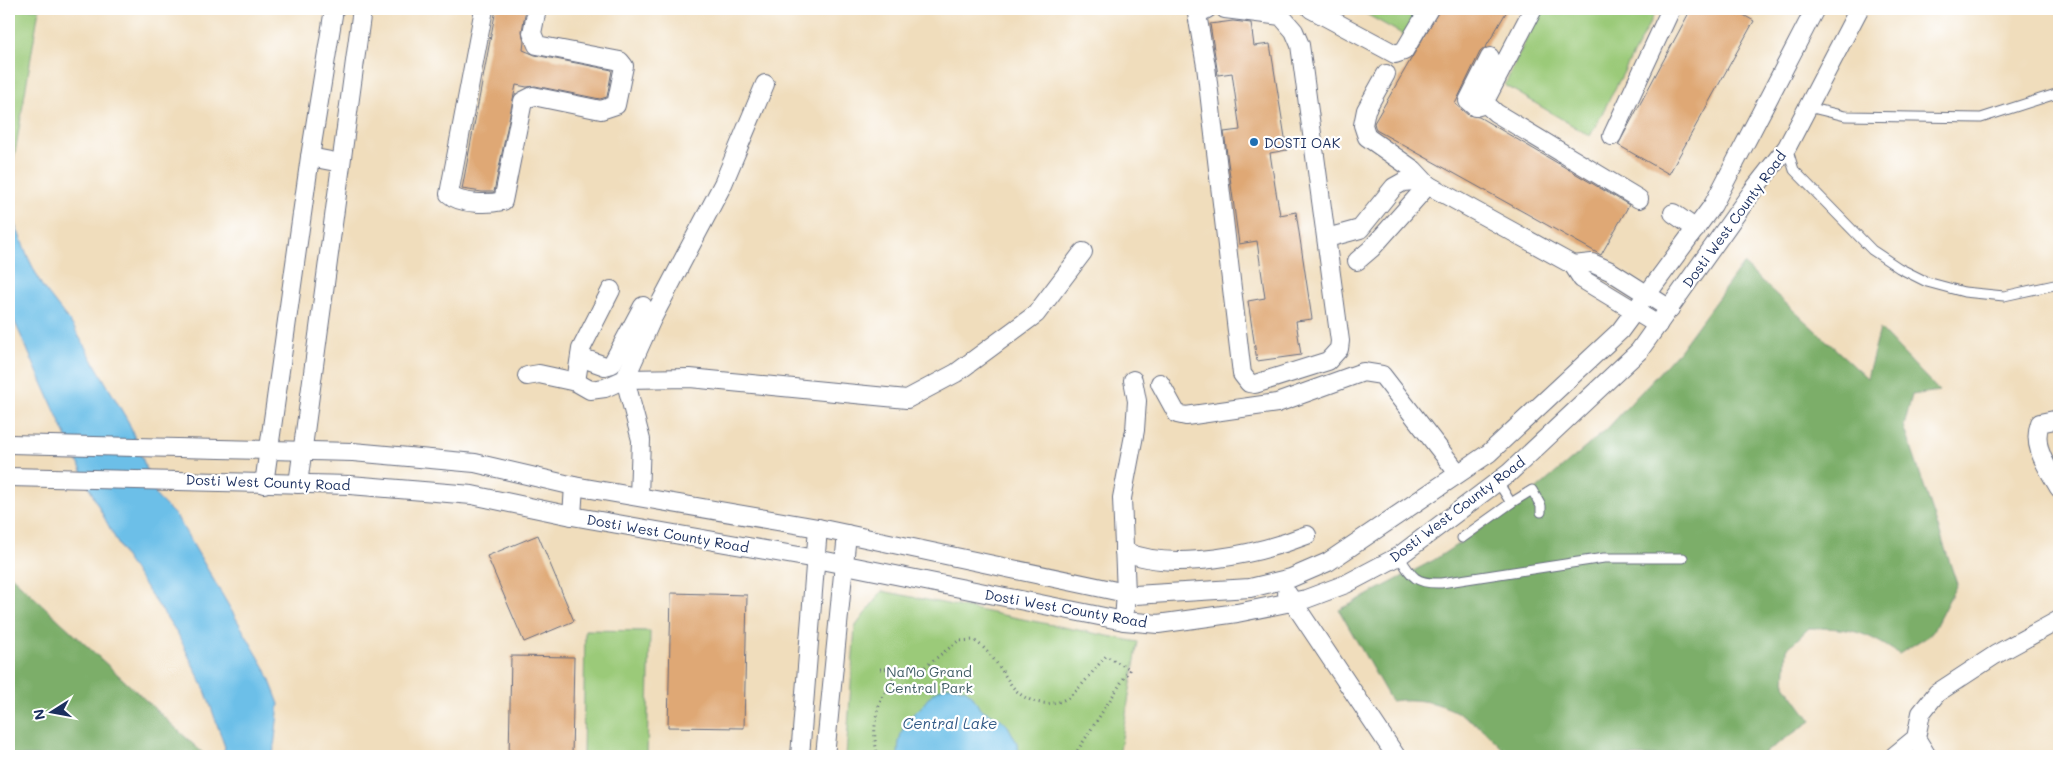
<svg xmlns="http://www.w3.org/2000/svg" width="2068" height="765" viewBox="0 0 2068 765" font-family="Mali,sans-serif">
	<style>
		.green { fill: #9bca79; stroke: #5b7c6c }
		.forest { fill: #7cae69; stroke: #4c6e64 }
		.water { fill: #6cbfe8; stroke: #4477a3 }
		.building { fill: #dfa875 }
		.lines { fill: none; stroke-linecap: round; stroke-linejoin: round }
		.service-casing { stroke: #666c7f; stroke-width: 11 }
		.minor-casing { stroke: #666c7f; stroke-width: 20 }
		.path { stroke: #666c7f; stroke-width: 3; stroke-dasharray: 1 4; stroke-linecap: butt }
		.service { stroke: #fff; stroke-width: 9 }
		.minor { stroke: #fff; stroke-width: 18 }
		.poi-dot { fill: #1f6fb2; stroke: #fff; stroke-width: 2 }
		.labels { text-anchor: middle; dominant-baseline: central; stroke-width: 4.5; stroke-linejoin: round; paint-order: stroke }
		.poi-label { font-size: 14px; fill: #1b2f5e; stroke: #fff; text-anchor: start }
		.street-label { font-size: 14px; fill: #1b2f5e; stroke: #fff }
		.park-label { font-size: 14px; fill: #415e66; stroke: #fff }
		.water-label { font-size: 15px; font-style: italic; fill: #335a87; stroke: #fff }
	</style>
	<rect width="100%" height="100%" fill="#fff"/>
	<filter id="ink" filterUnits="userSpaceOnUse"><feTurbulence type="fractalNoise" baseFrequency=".02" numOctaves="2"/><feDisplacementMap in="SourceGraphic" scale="10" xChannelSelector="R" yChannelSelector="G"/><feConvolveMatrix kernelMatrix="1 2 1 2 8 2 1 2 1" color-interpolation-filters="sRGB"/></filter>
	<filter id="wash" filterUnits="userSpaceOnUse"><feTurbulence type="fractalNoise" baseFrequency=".0096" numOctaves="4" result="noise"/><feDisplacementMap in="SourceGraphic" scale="20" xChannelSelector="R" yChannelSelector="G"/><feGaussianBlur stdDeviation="1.12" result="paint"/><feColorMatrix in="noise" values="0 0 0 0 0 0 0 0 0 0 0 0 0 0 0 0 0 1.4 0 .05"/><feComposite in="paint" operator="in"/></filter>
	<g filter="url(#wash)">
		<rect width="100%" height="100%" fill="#f0ddbc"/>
		<g class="green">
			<path d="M9,9h30l-30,180z"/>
			<path d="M1357,9h62l-15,26z"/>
			<path d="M1540,9h117l-67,127 -85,-51z"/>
			<path d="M882,591l256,51 -19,114h-273l9,-129z"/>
			<path d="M585,630l65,1 -3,125h-64z"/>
		</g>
		<g class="forest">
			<path d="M1743,264l124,114 13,-49 59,62 -27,4 -8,31 53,158 -25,49 -33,21c-36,-24 -49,-26 -90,-26l-22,21 -2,36 26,36 -51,35h-251c-31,-36 -67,-62 -118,-55l-52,-91 95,-50 90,-60 82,-70 73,-79z"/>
			<path d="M9,574l197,182h-197z"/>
		</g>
		<g class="water">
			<path d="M9,208l19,49 14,29 31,40 56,97 28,74 20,20 88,151 14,36 -6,52h-50l2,-9 -20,-57 -27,-56 -53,-77 -30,-57 -82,-182 -4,-11z"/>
			<path d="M951,686l15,4 6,5 8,14 20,9 8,8 9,17 1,13h-120c0,-15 3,-28 13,-40 4,-4 9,-7 12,-11 8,-11 13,-17 28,-19z"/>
		</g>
		<g id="blocks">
			<g class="building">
				<path d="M496,9h30l-4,22 2,11 -1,8 12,5 77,15 -5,27 -7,2 -65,-13 -8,1 -11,-2 -22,107h-12l-20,-3z"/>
				<path d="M1440,9h68l-22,38 -6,5 -25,52 13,11 11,2 150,88 -28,50 -225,-125 -2,-7z"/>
				<path d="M1691,9h42l21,12 -85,153 -51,-29z"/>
				<path d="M1233,21l18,2 3,23 16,-2 17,106 -17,3 5,33 5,29 16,-3 16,107 -16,2 5,34 -44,6 -9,-60 17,-3 -8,-57 -18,3 -15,-112 16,-2 -8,-57 -14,2 -8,-51z"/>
				<path d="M538,535l36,86 -50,21 -37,-86z"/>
				<path d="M671,593l76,2 -3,133 -76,-1z"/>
				<path d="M511,656l63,1 -2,99h-63z"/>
			</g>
		</g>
	</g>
	<g filter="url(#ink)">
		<use href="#blocks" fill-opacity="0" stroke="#666c7f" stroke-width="1"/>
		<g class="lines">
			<defs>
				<g id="service">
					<path d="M1808,107l37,9 136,2 78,-25"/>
					<path d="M1787,147l7,23 78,80 27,18 28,14 37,10 40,4 55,-12"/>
					<path d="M1511,503l21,-13 9,16v6"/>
					<path d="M1462,538l49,-35 -13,-21"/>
					<path d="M1399,556c13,21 16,28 42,27l163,-25h79"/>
				</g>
				<g id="minor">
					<path d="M484,9l-35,185c12,11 40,10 54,7l20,-100 10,-5 68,14 15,-5 8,-39 -4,-5 -83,-16 -5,-12 5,-24"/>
					<path d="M1207,9l-10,5 9,52 36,308 7,9 6,1 73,-23 11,-12 1,-8 -40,-296 -6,-14 -13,-15 -56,-7"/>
					<path d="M1311,9l84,45 9,-3 25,-42"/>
					<path d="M1533,9l-47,90v5l10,9 143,86"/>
					<path d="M1386,74l-20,36 -3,15 4,12 47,33 14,15"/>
					<path d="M1486,104l-11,3 -7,-6 22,-44"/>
					<path d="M1612,136l59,-127"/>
					<path d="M310,157l31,6"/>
					<path d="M1673,213l23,16"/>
					<path d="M1327,238l33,-9 34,-42 9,-5 12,-1 13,4 145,80 9,14 76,46"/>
					<path d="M1357,261l14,-12 57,-64"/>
					<path d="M1573,265l19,-2 18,8 60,38"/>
					<path d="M580,357l25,9 7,-2 31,-58"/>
					<path d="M527,376l12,-2 37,8 14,8 15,-2 20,-9 65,-1 217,21 49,-26 80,-59 47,-62"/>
					<path d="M576,382l5,-33 30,-59"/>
					<path d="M1160,383l17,31 9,2 91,-13 86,-31 19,3 76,98"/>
					<path d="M2059,419l-19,4c-9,24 8,45 19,65"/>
					<path d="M9,444l344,8 122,11 99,23 244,42 317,67 115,-7 41,-10 37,-16 161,-109 131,-122 93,-126 102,-196"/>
					<path d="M9,477l341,8 122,10 100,21 244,43 308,62 34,3 79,-11 69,-14 40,-15 53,-28 110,-83 130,-122 115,-162 33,-42 72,-138"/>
					<path d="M264,484l46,-327 24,-148"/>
					<path d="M298,484l64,-475"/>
					<path d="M639,496l2,-56 -16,-61 27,-60 71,-135 42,-100"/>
					<path d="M572,516l2,-30"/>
					<path d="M1124,551c49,22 135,3 183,-16"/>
					<path d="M1287,593l109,163"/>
					<path d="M1124,621l2,-28 -4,-95 13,-68 2,-29 -4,-21"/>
					<path d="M1916,738l11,18"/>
					<path d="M800,756l18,-228"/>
					<path d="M825,756l22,-222"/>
					<path d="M1894,756l22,-18 5,-25 16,-20 58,-38 64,-35"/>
				</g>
			</defs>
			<use href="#service" class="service-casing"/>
			<use href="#minor" class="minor-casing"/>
			<g class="path">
				<path d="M880,669l45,-2 33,-26 15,-1c16,9 27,28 37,43 11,18 38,27 57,15 13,-8 28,-30 39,-42l24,13 -56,87"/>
				<path d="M878,756c-9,-32 1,-63 23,-88"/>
			</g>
			<use href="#service" class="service"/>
			<use href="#minor" class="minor"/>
		</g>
	</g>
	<circle class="poi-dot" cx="1254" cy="142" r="5"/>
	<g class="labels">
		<g class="poi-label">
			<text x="1264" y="142">DOSTI OAK</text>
		</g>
		<g class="street-label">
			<text transform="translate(1734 219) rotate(-54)">Dosti West County Road</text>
			<text transform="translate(268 482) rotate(2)">Dosti West County Road</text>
			<text transform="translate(1457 509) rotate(-37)">Dosti West County Road</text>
			<text transform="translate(668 533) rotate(10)">Dosti West County Road</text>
			<text transform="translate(1066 608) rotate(10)">Dosti West County Road</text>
		</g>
		<g class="park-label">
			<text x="929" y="671">NaMo Grand<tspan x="929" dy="16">Central Park</tspan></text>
		</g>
		<g class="water-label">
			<text x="950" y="723">Central Lake</text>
		</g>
	</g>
	<rect width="2068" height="765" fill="none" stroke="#fff" stroke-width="30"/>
	<g transform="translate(52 712) rotate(259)" stroke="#ffffff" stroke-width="4" paint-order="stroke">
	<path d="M0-4L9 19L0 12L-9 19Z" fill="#1b2f5e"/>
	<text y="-8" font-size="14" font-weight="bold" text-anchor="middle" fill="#1b2f5e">N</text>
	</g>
</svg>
